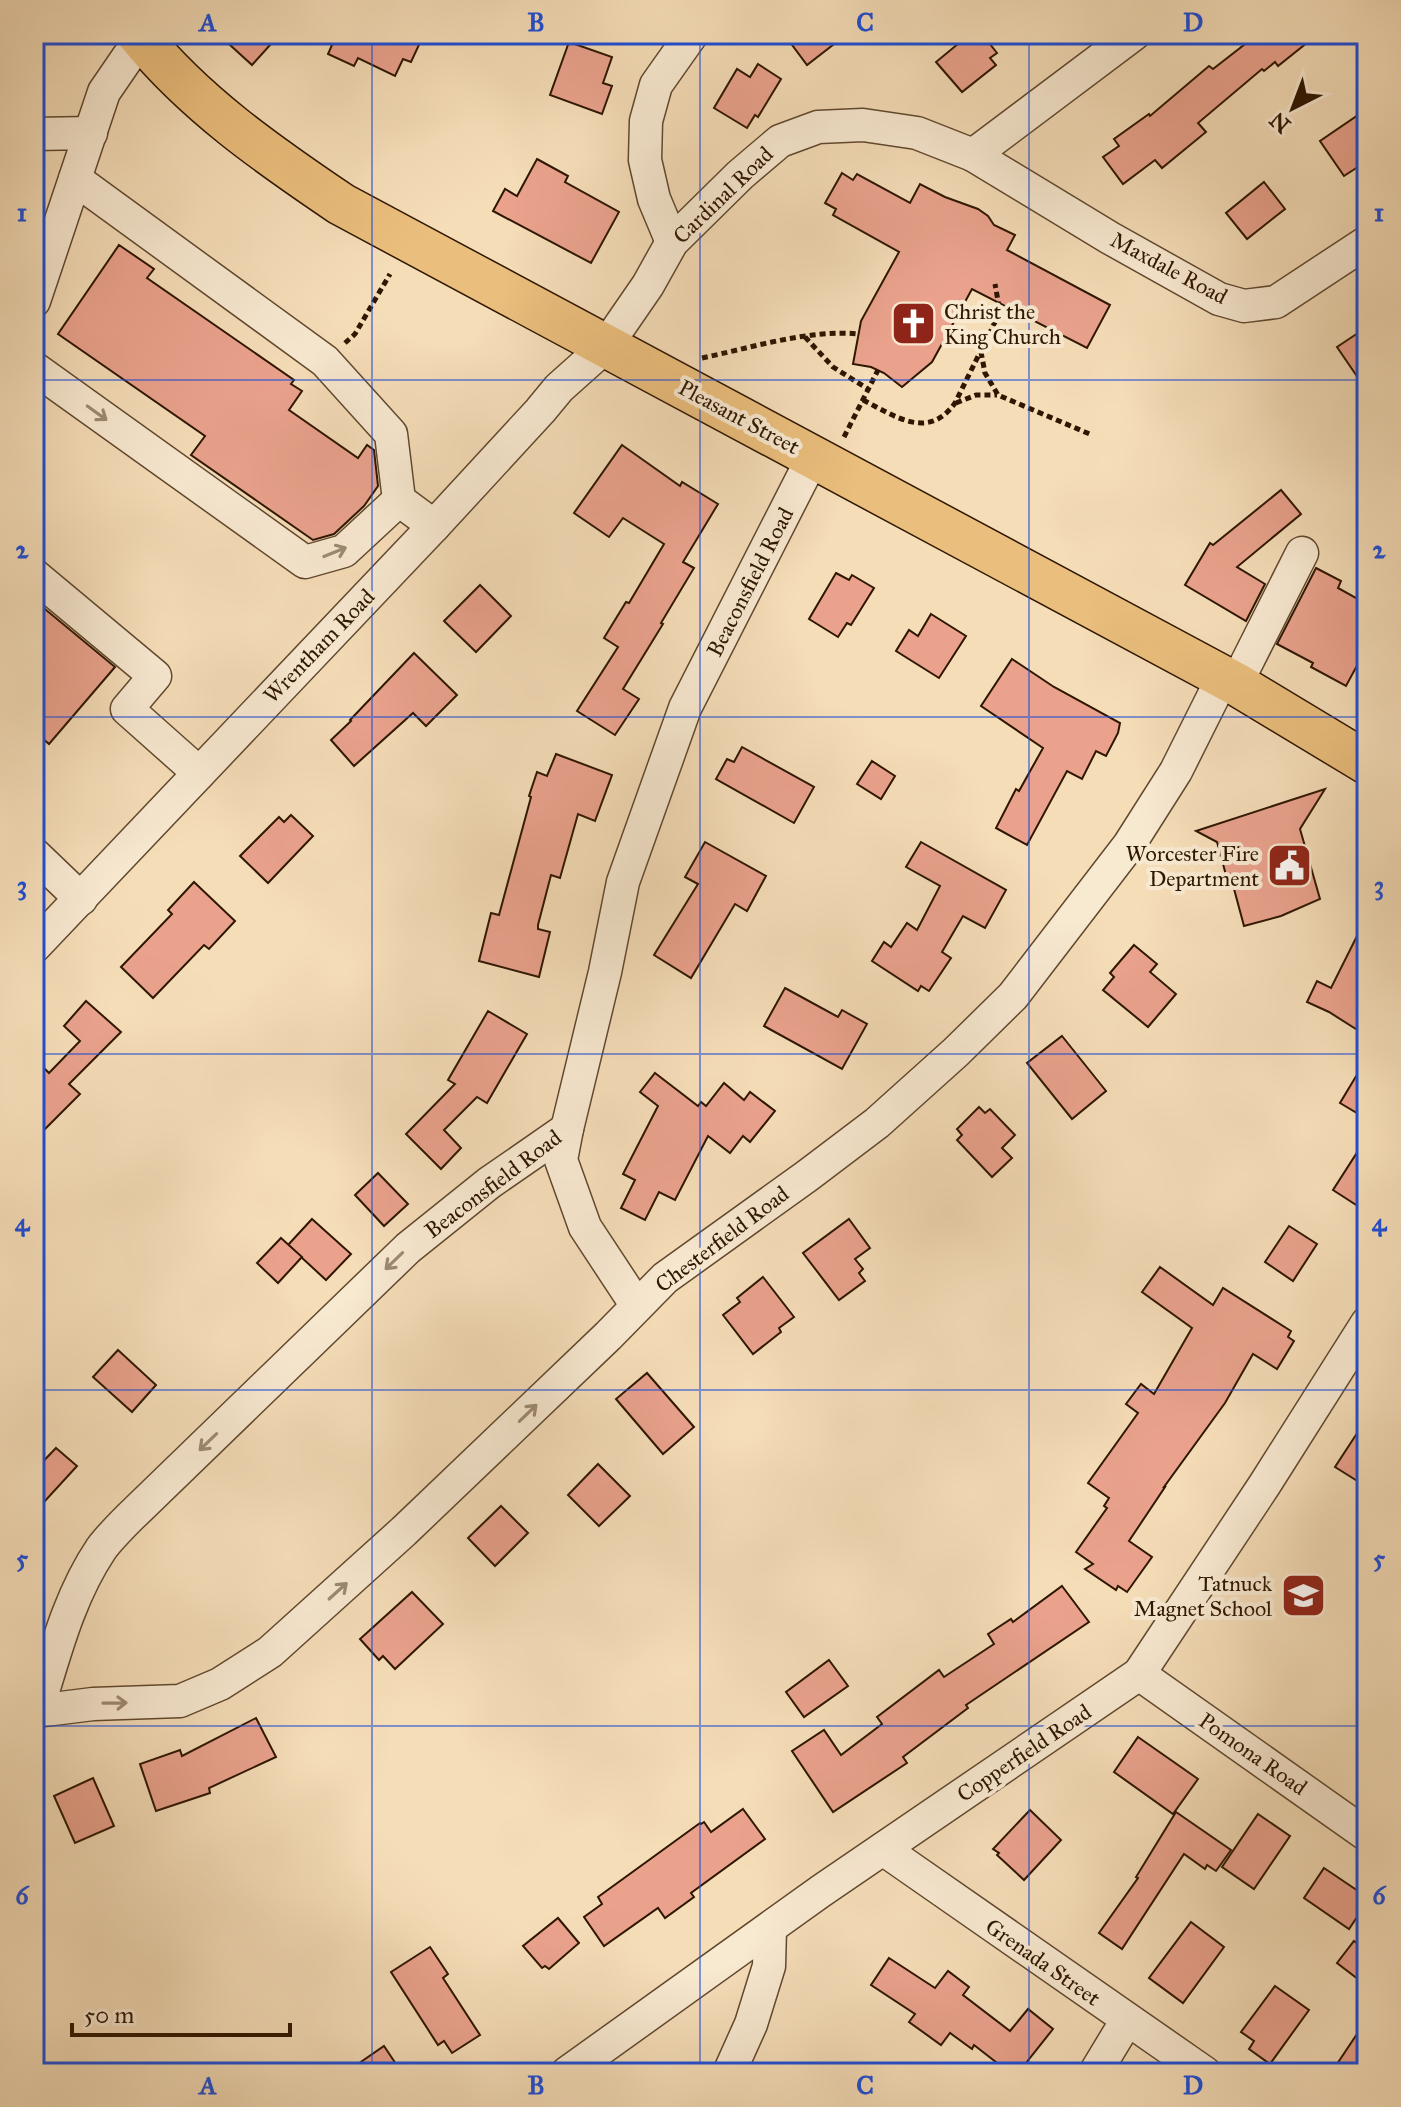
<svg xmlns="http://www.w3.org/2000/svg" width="1401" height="2107" viewBox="0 0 1401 2107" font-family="'IM FELL Great Primer',serif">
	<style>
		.building { fill: #eaa28d; stroke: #2e1600; stroke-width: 2 }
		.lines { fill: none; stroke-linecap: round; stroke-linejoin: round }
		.minor-casing { stroke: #60482e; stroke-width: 35 }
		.major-casing { stroke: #2e1600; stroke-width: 45 }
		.path { stroke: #2e1600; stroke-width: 5; stroke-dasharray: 6 4; stroke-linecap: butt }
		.minor { stroke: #f8e9d1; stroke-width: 32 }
		.major { stroke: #eabe7c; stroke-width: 42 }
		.oneway { stroke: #9d8a73 }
		.grid { fill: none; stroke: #1d4ed8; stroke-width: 2; stroke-opacity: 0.55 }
		.labels { text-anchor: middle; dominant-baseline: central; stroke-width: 8; stroke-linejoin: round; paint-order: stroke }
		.street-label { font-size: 22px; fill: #2e1600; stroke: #f8e9d1 }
		.poi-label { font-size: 22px; fill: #2e1600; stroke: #f8e9d1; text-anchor: end }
		.neatline { fill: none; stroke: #1d4ed8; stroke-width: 3 }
		.grid-label { font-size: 26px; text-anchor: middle; font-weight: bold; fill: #1d4ed8 }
	</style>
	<rect width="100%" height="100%" fill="#f5ddb8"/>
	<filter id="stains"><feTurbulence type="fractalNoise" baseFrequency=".0025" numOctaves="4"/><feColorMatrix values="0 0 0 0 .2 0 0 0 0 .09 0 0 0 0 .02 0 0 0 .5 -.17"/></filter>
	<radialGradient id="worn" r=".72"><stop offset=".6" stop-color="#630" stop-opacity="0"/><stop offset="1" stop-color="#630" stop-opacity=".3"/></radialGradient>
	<g class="building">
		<path d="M218,34h62l-28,31z"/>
		<path d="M310,34h114l-13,28 -8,-3 -8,17 -37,-18 -4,8 -26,-12 4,-9z"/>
		<path d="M784,34h63l-40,31z"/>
		<path d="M970,34h12l15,19 -7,5 6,7 -34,27 -26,-30z"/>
		<path d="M1258,34h60l-40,32 -3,-4 -11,9 -2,-2 -64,54 8,9 -44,36 -7,-8 -32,24 -20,-27 16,-11 -5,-7 35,-25 1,2 59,-50 4,3z"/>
		<path d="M569,42l43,15 -9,26 9,3 -10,28 -52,-19z"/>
		<path d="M758,64l23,15 -23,38 -3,-2 -8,13 -33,-20 23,-39 13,8z"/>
		<path d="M1367,109v52l-23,15 -24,-35z"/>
		<path d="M537,159l31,17 -3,6 54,30 -28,51 -98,-52 12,-22 12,7z"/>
		<path d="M842,173l11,7 4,-6 53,29 10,-19 25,13 33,12 10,7 6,9 21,10 -8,15 103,55 -23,43 -115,-59 -40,73 -30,25 -18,-14 -13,-6 -18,-3 8,-43 38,-69 -66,-37 3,-6 -11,-6z"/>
		<path d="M1264,182l21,27 -38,30 -21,-26z"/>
		<path d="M119,245l35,24 -7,9 147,102 -3,4 11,7 -13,19 69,48 9,-13 7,5 4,36 -14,20 -30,28 -21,6 -122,-85 14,-19 -147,-102z"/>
		<path d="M1367,327v64l-30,-44z"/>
		<path d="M622,445l58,41 2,-4 36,22 -35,58 11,6 -33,55 2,1 -40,65 16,10 -24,36 -38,-24 41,-64 -14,-9 22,-36 3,1 35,-59 -41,-26 -14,19 -35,-24z"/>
		<path d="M1281,490l20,24 -64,53 28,17 -19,37 -61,-36 25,-42 3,2z"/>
		<path d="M1316,568l25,13 -3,7 29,16v43l-21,39 -35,-19 2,-4 -36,-19z"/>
		<path d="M836,573l13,7 3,-5 22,13 -23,37 -4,-2 -9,14 -29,-18z"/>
		<path d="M480,585l31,31 -35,36 -32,-31z"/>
		<path d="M34,600l81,67 -66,77 -15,-13z"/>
		<path d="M931,614l35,22 -27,42 -43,-27 13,-21 9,6z"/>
		<path d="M414,653l43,42 -31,31 -13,-13 -59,53 -23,-26 20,-19 -1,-1z"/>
		<path d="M1012,659l42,28 66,36 -2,10 -12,23 -10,-5 -14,28 -15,-8 -40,74 -31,-17 20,-39 3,2 24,-43 -62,-42z"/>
		<path d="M742,747l72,40 -20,36 -78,-44 11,-20 7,3z"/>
		<path d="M556,754l56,21 -17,46 -17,-7 -18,64 -9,-3 -13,50v4l12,3 -11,45 -60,-16 12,-48 8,2 32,-118 -2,-1 8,-24 10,4z"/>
		<path d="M872,761l23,15 -14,23 -24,-15z"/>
		<path d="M1325,789l-25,40 20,70 -39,17 -37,10 -14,-52 -4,1 -9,-33 -21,-11z"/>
		<path d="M291,815l22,21 -45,47 -28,-27 39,-39 5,5z"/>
		<path d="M705,842l61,34 -19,35 -12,-7 -44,74 -37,-23 44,-71 -13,-7z"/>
		<path d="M921,842l85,48 -21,38 -22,-12 -21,36 9,6 -22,33 -8,-5 -3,5 -46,-30 12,-19 7,5 16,-24 10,7 23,-44 -34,-19z"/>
		<path d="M194,882l41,39 -26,28 -5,-4 -51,53 -32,-31 51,-53 -4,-4z"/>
		<path d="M1367,916v120l-38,-24 -22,-10 10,-21 14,7z"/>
		<path d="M1134,945l23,19 -7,8 26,22 -28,33 -45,-37 11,-13 -4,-4z"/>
		<path d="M785,988l53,29 4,-7 25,14 -25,45 -78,-43z"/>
		<path d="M86,1001l35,31 -52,52 11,10 -46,46v-82l15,15 31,-32 -16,-15z"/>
		<path d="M488,1011l39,23 -40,69 -10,-6 -33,33 17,18 -20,21 -35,-35 49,-50 -7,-4z"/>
		<path d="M1062,1036l44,55 -34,28 -45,-56z"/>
		<path d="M1367,1058v61l-27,-16z"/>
		<path d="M655,1073l43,33 3,-4 5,4 18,-23 20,17 6,-8 25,19 -25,31 -7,-6 -13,17 -22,-17 -33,64 -16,-8 -14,28 -24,-12 14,-28 -12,-6 35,-68 -18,-14z"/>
		<path d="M979,1107l6,6 5,-4 25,26 -13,13 10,10 -20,19 -35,-37 5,-5 -5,-6z"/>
		<path d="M1367,1137v75l-34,-22z"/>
		<path d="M378,1173l30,31 -24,22 -29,-31z"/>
		<path d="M312,1219l39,35 -25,26 -38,-35z"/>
		<path d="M849,1219l21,29 -15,11 8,10 -4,4 6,8 -26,19 -36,-47z"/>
		<path d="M1289,1226l28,18 -24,37 -28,-19z"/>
		<path d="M281,1238l21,19 -24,26 -21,-20z"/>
		<path d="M1160,1267l53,38 10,-17 68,43 -3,6 6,4 -17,28 -24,-15 -28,49 -61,84h1l-36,54 23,16 -25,35 -9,-6 -2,4 -31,-21 8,-5 -17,-12 31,-44 -3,-2 5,-8 -21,-15 50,-70 -12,-9 15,-20 13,10 38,-66 -50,-36z"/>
		<path d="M763,1277l31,40 -15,11 2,4 -28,22 -30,-39 17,-13 -3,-4z"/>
		<path d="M118,1350l38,35 -24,27 -39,-35z"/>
		<path d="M647,1373l47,54 -31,27 -47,-55z"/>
		<path d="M1367,1418v69l-32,-20z"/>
		<path d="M56,1448l21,18 -43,47v-42z"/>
		<path d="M598,1464l32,32 -31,30 -31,-31z"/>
		<path d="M501,1506l27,27 -33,33 -27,-28z"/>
		<path d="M1062,1586l27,36 -123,83 2,3 -65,49 4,6 -74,49 -41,-61 32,-21 17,25 41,-31 -5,-7 62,-47 5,7 50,-33 -6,-10 23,-15 2,3z"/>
		<path d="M412,1592l31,32 -48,45 -12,-13 -4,4 -19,-21z"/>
		<path d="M829,1660l19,26 -44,31 -18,-25z"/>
		<path d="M256,1718l20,39 -67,31 1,5 -54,18 -16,-47 40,-14 2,6z"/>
		<path d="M1138,1737l60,42 -25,35 -59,-42z"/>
		<path d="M93,1778l21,48 -39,17 -21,-47z"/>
		<path d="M743,1809l22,30 -74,54 3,4 -29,21 -7,-10 -54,38 -20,-29 18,-13 -4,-7 102,-74 1,1 3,-2 7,10z"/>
		<path d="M1030,1810l31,30 -37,40 -27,-25 2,-2 -6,-4z"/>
		<path d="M1176,1812l55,38 -15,21 -9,-6 -2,4 -21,-15 -62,95 -23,-16 39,-55 -2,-1z"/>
		<path d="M1258,1814l32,22 -36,53 -32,-22z"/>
		<path d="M1324,1868l43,29v5l-18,27 -45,-31z"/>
		<path d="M558,1918l21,25 -30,26 -4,-3 -3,2 -19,-22z"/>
		<path d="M1191,1922l33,25 -41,56 -34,-25z"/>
		<path d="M1354,1941l13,10v35l-30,-23z"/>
		<path d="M430,1947l18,27 -5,4 37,57 -28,18 -8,-12 -6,4 -47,-73z"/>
		<path d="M889,1958l46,30 13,-17 21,16 -6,8 47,36 18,-22 25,20 -35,44h-8l-36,-28 -2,4 -22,-16 -9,12 -32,-23 6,-8 -44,-29z"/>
		<path d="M1275,1986l34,24 -39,54 -21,-15 5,-8 -13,-9z"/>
		<path d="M1367,2019v54h-36z"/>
		<path d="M384,2046l18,27h-57z"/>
	</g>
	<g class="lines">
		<defs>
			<g id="minor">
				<path d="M34,134l57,-1"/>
				<path d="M973,155l137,83 109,61 25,7 32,-4 91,-60"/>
				<path d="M75,179l250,182 66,73 8,66 35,26"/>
				<path d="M672,242l-18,-43 -9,-39 1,-39 10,-36 36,-51"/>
				<path d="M34,301l70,-209 37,-54"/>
				<path d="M34,368l271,194 39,-11 55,-51"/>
				<path d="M34,575l121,101 -28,33 72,64"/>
				<path d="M1236,684l66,-131"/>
				<path d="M34,854l47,45"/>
				<path d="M34,947l400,-421 106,-115 19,-23 47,-42 42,-61 24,-43 68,-67 40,-34 38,-14 45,-2 54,8 56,22 161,-121"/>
				<path d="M637,1306l-52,-79 -24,-67 6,-31 38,-157 18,-90 62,-174 128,-251"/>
				<path d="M1139,1674l228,161"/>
				<path d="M37,1711l56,-7 87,-3 40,-17 50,-32 134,-121 204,-195 57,-58 142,-102 70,-53 79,-71 57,-56 116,-151 47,-74 47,-94"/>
				<path d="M34,1714l3,-3c17,-54 31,-113 64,-162 8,-11 19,-22 29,-32l278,-269 81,-65 78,-54"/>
				<path d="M883,1849l322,224"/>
				<path d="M567,2073l254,-182 318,-217 126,-190 102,-161"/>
				<path d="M729,2073l22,-49 18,-58 1,-38"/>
				<path d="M1095,2073l32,-53"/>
			</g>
			<path id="major" d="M138,34c57,70 129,120 203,170l895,480 131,79"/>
		</defs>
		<use href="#minor" class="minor-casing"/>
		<use href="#major" class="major-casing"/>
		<g class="path">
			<path d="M805,337l28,30 35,22"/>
			<path d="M345,343l10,-9 35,-60"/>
			<path d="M981,352l4,21 13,22 94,40"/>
			<path d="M702,358c48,-10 108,-29 156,-24"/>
			<path d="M863,400c32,16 65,41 92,3l45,-91 -5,-28"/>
			<path d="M956,403l20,-8h21"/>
			<path d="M844,437l34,-67"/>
		</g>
		<use href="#minor" class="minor"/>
		<use href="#major" class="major"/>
	</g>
	<defs><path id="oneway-shaft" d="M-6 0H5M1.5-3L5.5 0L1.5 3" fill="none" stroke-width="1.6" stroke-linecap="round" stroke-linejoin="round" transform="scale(2)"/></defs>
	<g class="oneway">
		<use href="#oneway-shaft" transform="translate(97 413) rotate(36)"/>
		<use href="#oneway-shaft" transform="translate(335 552) rotate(-22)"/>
		<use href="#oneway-shaft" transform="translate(394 1261) rotate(136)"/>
		<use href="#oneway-shaft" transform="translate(528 1413) rotate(-44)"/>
		<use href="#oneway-shaft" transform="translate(208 1442) rotate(136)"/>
		<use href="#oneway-shaft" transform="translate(338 1591) rotate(-42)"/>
		<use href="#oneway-shaft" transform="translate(115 1703) rotate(-1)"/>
	</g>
	<path class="grid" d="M372,34v2039M700,34v2039M1029,34v2039M34,380h1333M34,717h1333M34,1054h1333M34,1390h1333M34,1726h1333"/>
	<defs>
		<symbol id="church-square" viewBox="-11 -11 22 22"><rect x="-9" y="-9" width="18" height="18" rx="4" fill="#8f2418" stroke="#f8e9d1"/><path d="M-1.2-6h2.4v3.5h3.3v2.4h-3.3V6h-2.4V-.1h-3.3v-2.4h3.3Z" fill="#fff"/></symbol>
		<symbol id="civic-square" viewBox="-11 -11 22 22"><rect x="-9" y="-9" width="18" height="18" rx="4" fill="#8f2418" stroke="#f8e9d1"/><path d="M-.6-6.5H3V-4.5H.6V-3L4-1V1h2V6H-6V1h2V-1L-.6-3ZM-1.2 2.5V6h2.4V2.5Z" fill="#fff"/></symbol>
		<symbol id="school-square" viewBox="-11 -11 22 22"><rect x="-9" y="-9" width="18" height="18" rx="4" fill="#8f2418" stroke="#f8e9d1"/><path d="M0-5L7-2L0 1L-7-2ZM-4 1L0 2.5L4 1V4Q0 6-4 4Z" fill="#fff"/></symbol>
	</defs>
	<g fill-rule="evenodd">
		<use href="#church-square" x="888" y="298" width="51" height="51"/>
		<use href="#civic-square" x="1264" y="840" width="51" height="51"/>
		<use href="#school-square" x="1278" y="1570" width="51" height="51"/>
	</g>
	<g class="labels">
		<g class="street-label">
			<text transform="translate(723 195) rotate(-44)">Cardinal Road</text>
			<text transform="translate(1169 268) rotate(28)">Maxdale Road</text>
			<text transform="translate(739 417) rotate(28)">Pleasant Street</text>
			<text transform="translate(750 582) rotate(-63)">Beaconsfield Road</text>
			<text transform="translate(319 646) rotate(-46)">Wrentham Road</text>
			<text transform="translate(493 1184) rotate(-37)">Beaconsfield Road</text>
			<text transform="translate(722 1239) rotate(-37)">Chesterfield Road</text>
			<text transform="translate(1024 1753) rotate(-34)">Copperfield Road</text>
			<text transform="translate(1253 1754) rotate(35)">Pomona Road</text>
			<text transform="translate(1043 1962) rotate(35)">Grenada Street</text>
		</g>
		<g class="poi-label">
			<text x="944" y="311" text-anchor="start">Christ the<tspan x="944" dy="25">King Church</tspan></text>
			<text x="1259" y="853">Worcester Fire<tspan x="1259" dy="25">Department</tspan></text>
			<text x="1272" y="1583">Tatnuck<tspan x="1272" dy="25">Magnet School</tspan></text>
		</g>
	</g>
	<rect width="1401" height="2107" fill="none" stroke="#f5ddb8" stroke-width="88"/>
	<g transform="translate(1293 108) rotate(222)" stroke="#f8e9d1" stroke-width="6" paint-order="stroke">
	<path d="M0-6L14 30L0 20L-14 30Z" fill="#2e1600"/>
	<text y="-12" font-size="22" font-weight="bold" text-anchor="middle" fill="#2e1600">N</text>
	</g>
	<path d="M72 2023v12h218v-12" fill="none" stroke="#2e1600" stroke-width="4"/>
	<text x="84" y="2023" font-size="24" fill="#2e1600" stroke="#f8e9d1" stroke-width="6" paint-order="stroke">50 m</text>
	<rect x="44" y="44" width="1313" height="2019" class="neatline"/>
	<g class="grid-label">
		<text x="208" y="31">A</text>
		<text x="536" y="31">B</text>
		<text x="865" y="31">C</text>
		<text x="1193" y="31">D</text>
		<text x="22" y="221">1</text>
		<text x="1379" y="221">1</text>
		<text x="22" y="558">2</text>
		<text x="1379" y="558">2</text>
		<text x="22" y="894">3</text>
		<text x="1379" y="894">3</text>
		<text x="22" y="1231">4</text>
		<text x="1379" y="1231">4</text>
		<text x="22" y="1567">5</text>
		<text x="1379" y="1567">5</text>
		<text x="22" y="1904">6</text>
		<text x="1379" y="1904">6</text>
		<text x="208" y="2094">A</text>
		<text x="536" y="2094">B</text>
		<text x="865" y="2094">C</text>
		<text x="1193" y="2094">D</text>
	</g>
	<rect width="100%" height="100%" filter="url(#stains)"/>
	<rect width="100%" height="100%" fill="url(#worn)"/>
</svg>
